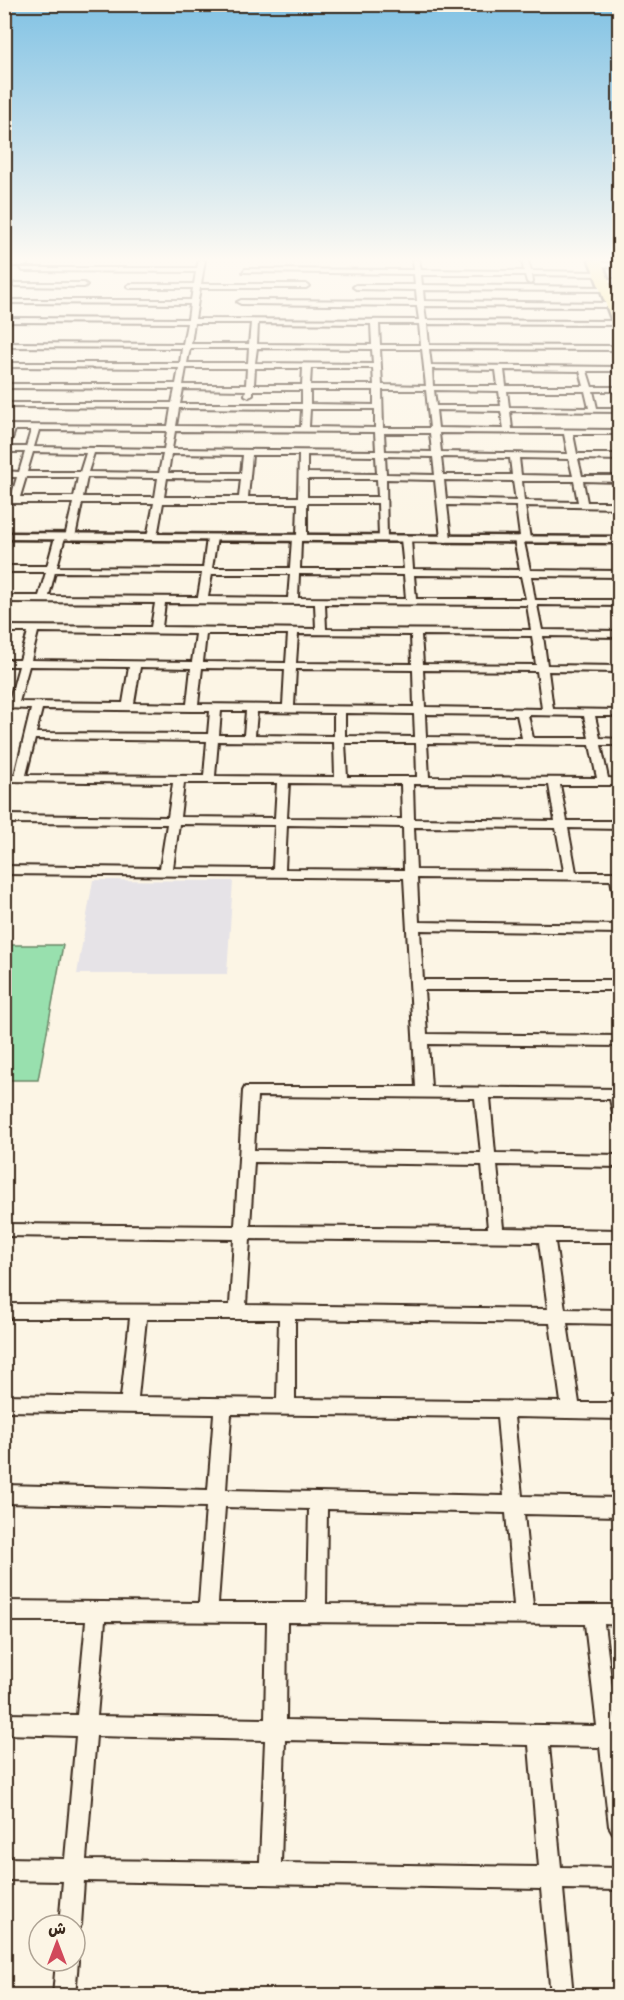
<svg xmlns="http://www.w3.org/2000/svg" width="624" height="2000" viewBox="0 0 624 2000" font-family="'Patrick Hand','Playpen Sans Arabic',sans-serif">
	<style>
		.built { fill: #e6e3e7 }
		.green { fill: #98e0ae; stroke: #6a8566; stroke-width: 1.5 }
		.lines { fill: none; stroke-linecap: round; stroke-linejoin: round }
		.minor-casing { stroke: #3b2a1e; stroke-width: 4 }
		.tertiary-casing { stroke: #3b2a1e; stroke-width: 5 }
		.trunk-casing { stroke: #3b2a1e; stroke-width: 5 }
		.minor { fill: #fcf5e5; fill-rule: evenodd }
		.tertiary { fill: #fcf5e5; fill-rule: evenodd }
		.trunk { fill: #f5e382; fill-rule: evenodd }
	</style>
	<rect width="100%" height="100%" fill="#fcf5e5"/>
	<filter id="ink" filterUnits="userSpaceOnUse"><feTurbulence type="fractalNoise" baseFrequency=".0167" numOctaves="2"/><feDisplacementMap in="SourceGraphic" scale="12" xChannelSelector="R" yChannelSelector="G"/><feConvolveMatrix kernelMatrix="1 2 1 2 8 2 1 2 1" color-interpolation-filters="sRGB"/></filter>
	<g filter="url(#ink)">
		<path class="built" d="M93,880l140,1 -6,93h-150z"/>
		<path class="green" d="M5,945h58l-25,135h-33z"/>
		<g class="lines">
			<defs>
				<g id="minor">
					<path d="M199,260h6l-4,24h105l3,2 -3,2h-106l-5,31 224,1 -2,-14 -176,-2 -4,-2 4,-2 176,1 -1,-11 -60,-1 -3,-2 3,-2h59l-1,-11 -171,-2 2,-3 169,1 -1,-10h6l2,10 103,1 -2,-11h6l3,11 69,1 3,2 -3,2 -68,-1 1,7 -3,2 -3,-2 -2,-7h-104l1,10 184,2 3,2 -3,2 -183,-1 1,11 187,2 4,2 -4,2 -187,-1 2,14 194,1 -2,4 -191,-1 2,21 191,1v4l-191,-1 2,16 189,2v4h-33l5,16h28v4h-27l4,17h23v4l-110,-1 2,18 108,1v4h-47l4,20h43v6l-42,-1 4,17h38v6l-37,-1 4,21h33v6l-95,-2 5,33 -6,3 6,28 90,1v6l-89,-1 4,24h85v6l-83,-1 5,25 78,1v6l-77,-1 4,29 73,1v6l-72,-1 5,38 67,1v6h-25l5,22 20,1v6h-19l7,33 12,1v6h-60l7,36h53v8l-52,-1 8,44h44v27l-6,-4 -3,-15 -194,-2 2,44 201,3v8l-200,-3 3,50h197v10h-196l3,44 193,2v10l-192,-2 3,43 189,2v34l-5,-1 -5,-23 -120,-1 5,55 125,2v12l-123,-2 6,63 117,2v12h-65l10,67 55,1v14l-53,-1 12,80h41v16l-106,-2 8,79 98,2v18l-96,-2 9,91h87v20l-16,-1 13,103h3v109l-7,-3 -4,-7 -9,-79 -51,-1 12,121 59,1v22l-57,-1 10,107h-22l-10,-107 -457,-8 -3,44 -6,9v-9h-16l4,-44 -59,-1v-22l61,1 11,-123 -72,-2v-20l73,1 9,-94h-82v-20l195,2 7,-96 -202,-4v-18l204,5 6,-76 -210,-3v-16l117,2 9,-79h-126v-14l226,1 4,-66 -230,-3v-12l231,2 8,-135 2,-4h171l-12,-209 -400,-4v-8l156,2 7,-44 -163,-1v-8l164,2 5,-34 -169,-2v-6h11l16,-66 -27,-1v-6h5l10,-36h-15v-6h16l8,-28h-24v-6l147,1 4,-24 -151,-1v-6h35l7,-24h-42v-6h43l8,-29 5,-3 5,3 -8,30 146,1 4,-30 5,-3 5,3 -5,30h78l2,-30 5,-3 1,-32h-135l-6,34 -5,3 -5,-3 7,-34h-72l-7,34 -5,3 -5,-3 8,-34h-69v-6h7l6,-20h-13v-6l15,1 6,-20h-21v-16l3,-7h-3v-4l164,1 3,-18 -167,-1v-4h168l3,-14 -171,-1v-4h172l3,-16 -175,-1v-4h176l2,-15 -178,-1v-4l179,1 4,-21 -183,-1v-4l184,1 2,-15 -182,-1 -2,-1v-2h185l2,-12h-63l-3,-2 3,-2h64l2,-12 -173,-1 -2,-3h176zM194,323h57l-2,21h-58zM258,323l113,1 1,21 -115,-1zM379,324h40l2,21h-41zM190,348h59l-1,15h-61zM257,348l115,1 1,15 -118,-1zM380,349h42l4,37 -44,-1zM186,368h61l-1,17h-63zM255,368h48l-1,17h-48zM311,368h62l1,17h-64zM432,369l64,1 2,16h-65zM504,370l76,1 4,15h-78zM183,389l63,1 -1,5 4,2 4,-2v-5h49v14h-122zM310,390h64v15l-64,-1zM382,390h44l4,38h-47zM434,390l65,1 2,15h-65zM507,391h78l4,17 -80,-1zM179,408l123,1 -1,18 -125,-1zM310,409h65v19l-66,-1zM436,410l65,1 3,18 -66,-1zM15,430h16l-5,17h-17zM39,430l128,1 -3,18 -130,-2zM175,431l200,1 1,19 -204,-2zM384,433h46l2,19 -47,-1zM439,433l125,1 4,20 -127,-2zM33,452l53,1 -6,19h-53zM94,453l69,1 -4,19 -71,-1zM171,454l72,1 -2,18h-73zM252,455h47l-1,42h-50zM307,455l69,1 1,18 -70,-1zM385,456l48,1 2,18 -49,-1zM441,457l69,1 2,17h-69zM519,458l50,1 4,17 -52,-1zM26,477h52l-4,20h-54zM87,477l71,1 -3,19h-72zM167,478l74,1 -2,18h-75zM307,479h70l1,18h-71zM386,479l49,1 6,59 5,3 5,-3 -4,-34 69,1 4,30 -6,3 6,31 -107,-1 -2,-30 -5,-3 -5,3 3,30h-104l1,-28 6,-3v-35h71l1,36 8,2zM444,480l69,1 3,20 -70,-2zM522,481h52l4,21 -54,-1zM55,572l147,1 -4,24 -149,-1zM212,574h78l-2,24 -80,-1zM299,574l105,1 2,24 -108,-1zM414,575l107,1 5,23h-110zM165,603l150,1 1,25 -154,-2zM325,604l202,1 4,25 -205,-1zM38,632l158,2 -4,28 -161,-2zM206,634h82l-2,29 -83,-1zM298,634l113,1 1,29 -116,-1zM421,635l111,1 4,29 -113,-1zM29,666l100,1 -6,36 -104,-1zM140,667l51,1 -4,36 -53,-1zM202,668l83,1 -2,36 -85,-1zM296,669l117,1 1,37 -120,-1zM423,670l114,1 5,38 -117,-2zM42,709l150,2h18l-2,23 -172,-1zM221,711h25l-2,24h-25zM257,712l77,1v23l-79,-1zM345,713l69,1 1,23 -70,-1zM425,714l92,1 5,23 -96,-1zM528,715l56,1 5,22h-56zM35,739l172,2 -3,35 -178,-1zM218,741l116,1 1,35 -120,-1zM345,743h71l1,34h-70zM427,743l163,2 7,33 -168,-1zM184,783h93l-2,35 -95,-1zM289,783l112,1 1,35 -115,-1zM413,784l136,1 6,36 -141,-2zM179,824l96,1 -2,44 -100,-1zM287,825l116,2 1,43 -119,-1zM414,827l142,1 8,43 -148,-1zM257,1096l218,2 6,55 -227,-3zM254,1162l228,3 6,63 -238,-2zM250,1239l289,3 9,67 -302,-4zM146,1319h133l-2,80 -139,-2zM295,1319l255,4 11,79 -266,-3zM231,1414l266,3 7,79 -278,-6zM225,1507l84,2 -2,94h-89zM327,1509l179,4 8,92 -188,-1zM105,1621l162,1 -2,97 -168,-3zM287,1622l298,2 12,102 -311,-6zM96,1736l169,4 -5,122 -174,-2zM285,1740l244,5 10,122 -258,-4z"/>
					<path d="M4,262h21l3,2 -3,2h-21z"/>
					<path d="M597,263h23v4l-25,-1z"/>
					<path d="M603,279h17v4l-19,-1z"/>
					<path d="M15,283h69l3,2 -3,2 -71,-1z"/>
					<path d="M75,1953l3,8 -3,35h-22l3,-35h19z"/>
				</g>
				<path id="tertiary" d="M4,533l616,4v6l-616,-4z"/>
				<path id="trunk" d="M589,260h12l19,49v21l-6,-4z"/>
			</defs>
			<use href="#minor" class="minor-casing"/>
			<use href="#tertiary" class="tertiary-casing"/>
			<use href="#trunk" class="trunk-casing"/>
			<use href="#minor" class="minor"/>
			<use href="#tertiary" class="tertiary"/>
			<use href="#trunk" class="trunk"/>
		</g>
	</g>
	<linearGradient id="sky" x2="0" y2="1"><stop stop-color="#81c2e4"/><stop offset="0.48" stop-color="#fefaf3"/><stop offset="1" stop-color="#fefaf3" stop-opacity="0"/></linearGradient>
	<rect width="624" height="540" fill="url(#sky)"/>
	<rect width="624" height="2000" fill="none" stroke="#fcf5e5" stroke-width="24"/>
	<rect x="12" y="12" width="600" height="1976" fill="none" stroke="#3b2a1e" stroke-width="2" filter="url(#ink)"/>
	<g transform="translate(57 1943)"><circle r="28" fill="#fcf5e5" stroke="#afa495" stroke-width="1.5"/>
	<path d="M0-4.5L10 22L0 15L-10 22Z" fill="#d1495b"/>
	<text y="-9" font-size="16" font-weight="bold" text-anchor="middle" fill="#3b2a1e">ش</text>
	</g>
</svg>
